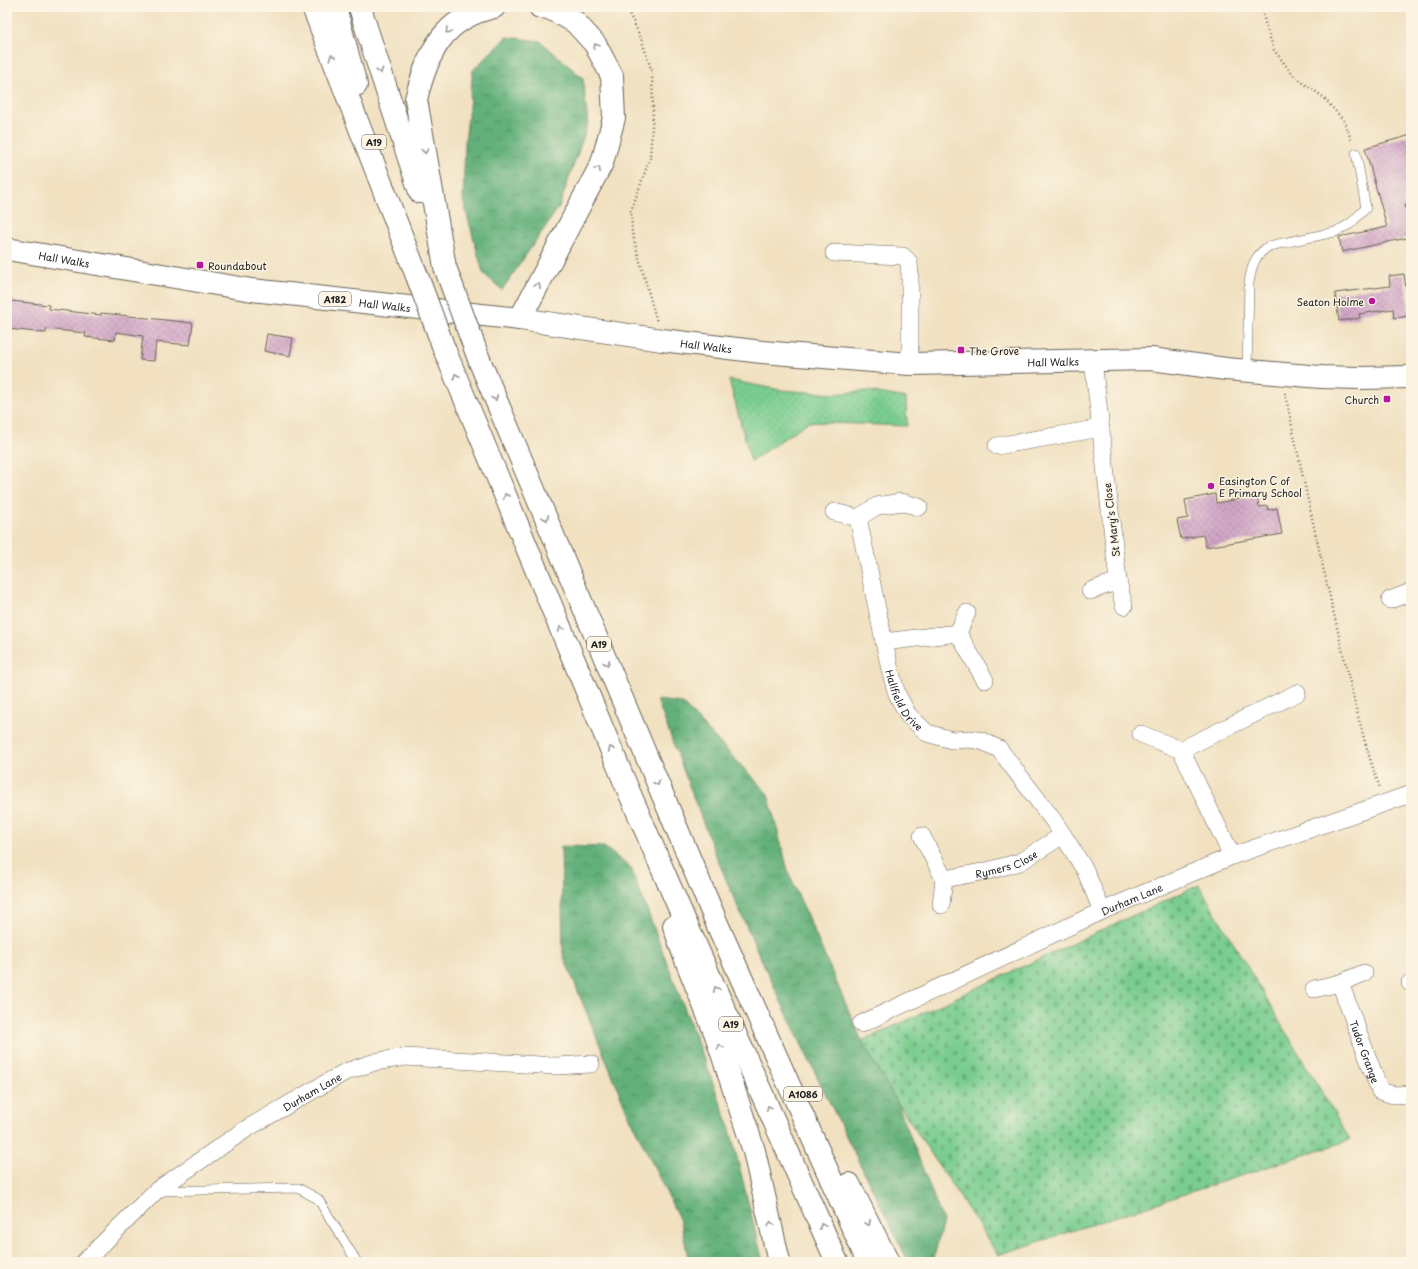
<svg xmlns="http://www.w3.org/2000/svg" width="1418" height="1269" viewBox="0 0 1418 1269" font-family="'Playpen Sans',sans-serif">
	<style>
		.forest { fill: url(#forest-crowns); stroke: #40664b }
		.cemetery { fill: url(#cemetery-stones); stroke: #4b7456 }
		.garden { fill: url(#garden-dots); stroke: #4b7456 }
		.building { fill: url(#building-cross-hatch) }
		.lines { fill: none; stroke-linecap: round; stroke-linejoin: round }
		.service-casing { stroke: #676156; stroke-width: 10 }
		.minor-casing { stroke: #676156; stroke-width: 18 }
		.secondary-casing { stroke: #676156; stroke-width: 24 }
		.primary-casing { stroke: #676156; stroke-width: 24 }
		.trunk-casing { stroke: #676156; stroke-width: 24 }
		.path { stroke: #676156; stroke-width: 2.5; stroke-dasharray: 1 3; stroke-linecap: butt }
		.service { stroke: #fff; stroke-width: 9 }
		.minor { stroke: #fff; stroke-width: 17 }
		.secondary { stroke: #fff; stroke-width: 22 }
		.primary { stroke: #fff; stroke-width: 22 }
		.trunk { stroke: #fff; stroke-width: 22 }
		.trunk-bridge-casing { stroke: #676156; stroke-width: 24; stroke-linecap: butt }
		.trunk-bridge { stroke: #fff; stroke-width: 22 }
		.oneway { stroke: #999 }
		.poi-dot { fill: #b5179e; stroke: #fcf5e5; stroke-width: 1.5 }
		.labels { text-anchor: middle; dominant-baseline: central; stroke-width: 3; stroke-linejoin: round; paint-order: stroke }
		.shield { fill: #fcf5e5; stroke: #5f5d58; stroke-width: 1 }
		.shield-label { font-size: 9px; font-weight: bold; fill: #1c1c1c }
		.street-label { font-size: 10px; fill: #1c1c1c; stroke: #fcf5e5 }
		.poi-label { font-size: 10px; fill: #1c1c1c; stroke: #fcf5e5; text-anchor: start }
	</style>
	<defs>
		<pattern id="forest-crowns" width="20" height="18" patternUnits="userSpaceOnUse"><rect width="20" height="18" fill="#63b07a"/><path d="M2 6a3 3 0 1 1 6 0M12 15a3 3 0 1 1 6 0" fill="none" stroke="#518e63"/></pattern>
		<pattern id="cemetery-stones" width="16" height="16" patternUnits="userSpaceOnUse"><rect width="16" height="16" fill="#7acd90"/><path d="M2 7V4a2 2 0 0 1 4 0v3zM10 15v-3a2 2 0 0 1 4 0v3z" fill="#69af7c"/></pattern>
		<pattern id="garden-dots" width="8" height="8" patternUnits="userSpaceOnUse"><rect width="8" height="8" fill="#7acd90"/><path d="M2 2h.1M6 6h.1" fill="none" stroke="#69af7c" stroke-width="1.8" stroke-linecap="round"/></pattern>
		<pattern id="building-cross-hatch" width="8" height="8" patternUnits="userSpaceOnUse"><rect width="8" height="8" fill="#d1a5c7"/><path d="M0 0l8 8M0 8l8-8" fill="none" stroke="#b38daa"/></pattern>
	</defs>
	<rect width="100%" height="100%" fill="#fcf5e5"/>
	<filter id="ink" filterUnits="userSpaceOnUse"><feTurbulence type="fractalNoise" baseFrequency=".025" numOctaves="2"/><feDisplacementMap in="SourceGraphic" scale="8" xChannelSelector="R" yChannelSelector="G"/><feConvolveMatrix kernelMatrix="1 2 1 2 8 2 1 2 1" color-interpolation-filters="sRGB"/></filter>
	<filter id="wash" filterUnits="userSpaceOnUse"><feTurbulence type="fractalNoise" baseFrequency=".012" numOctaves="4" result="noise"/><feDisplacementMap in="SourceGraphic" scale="16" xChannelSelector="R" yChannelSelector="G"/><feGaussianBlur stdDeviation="0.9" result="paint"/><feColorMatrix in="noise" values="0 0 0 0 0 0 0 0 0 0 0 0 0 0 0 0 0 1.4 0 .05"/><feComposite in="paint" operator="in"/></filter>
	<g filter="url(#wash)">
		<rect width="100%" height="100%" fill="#f1e1c1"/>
		<g class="forest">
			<path d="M506,37l34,4 43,37 5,46 -29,83 -57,83 -19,-17 -20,-73 2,-57 8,-73z"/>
			<path d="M657,700l25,3 86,91 21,80 73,167 35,61 46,119 -9,37 -27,1c-57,-115 -115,-230 -167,-347 -31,-69 -56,-141 -83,-212z"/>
			<path d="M561,846l43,1 27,21 98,257 34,137h-74l-8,-39 -55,-114 -63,-154z"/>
		</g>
		<path class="cemetery" d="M1199,885l151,255 -352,115 -101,-153 -35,-61z"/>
		<path class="garden" d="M729,380l51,10 53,4 35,-3 38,7 1,28 -99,-4 -57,39z"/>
		<g id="blocks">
			<g class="building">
				<path d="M1411,135v68l-6,2 6,32 -69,15 -3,-15 48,-10 -22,-79z"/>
				<path d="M1404,274l6,42 -16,2 -1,-9 -34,5 1,4 -21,3 -4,-28 55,-7 -1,-10z"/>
				<path d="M11,301l38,4v4l52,6v-2l92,10 -3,22 -34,-3 -2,19 -14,-1 3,-24 -27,-4 -1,8 -30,-3 1,-4 -40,-4v4l-38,-4z"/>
				<path d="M267,334l26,4 -3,18 -26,-5z"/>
				<path d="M1215,494l1,9 41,-7 2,11 8,-1 1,4 9,-2 5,26 -76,13 -3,-12 -22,4 -4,-19 11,-2 -3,-18z"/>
			</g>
		</g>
	</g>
	<g filter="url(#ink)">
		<use href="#blocks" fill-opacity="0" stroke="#676156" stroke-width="1"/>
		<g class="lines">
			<defs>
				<g id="service">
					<path d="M1247,371l2,-88c3,-18 5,-27 20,-37l66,-14 15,-8 16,-16 -10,-55"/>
					<path d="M160,1191l138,-3 20,11 39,63"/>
				</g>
				<g id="minor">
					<path d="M834,253l69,3 6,6 1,14v88"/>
					<path d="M997,446l104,-18"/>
					<path d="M834,512l24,6 19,-12 24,-4 18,5"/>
					<path id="s1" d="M858,518l32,152 7,24 11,21 19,18 25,7 18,-1 12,2 17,8 54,71 10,15 22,35 17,41"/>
					<path d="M1118,581l6,25"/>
					<path d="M1090,591l28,-10 -25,-221"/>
					<path d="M1390,600l21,-8"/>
					<path d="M967,613l-9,20 27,47"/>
					<path d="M884,642l74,-9"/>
					<path d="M1141,734l40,16 116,-57"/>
					<path d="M1181,750l51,106"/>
					<path d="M922,836l22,43 -3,26"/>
					<path id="s2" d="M944,879l43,-8 33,-9 43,-27"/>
					<path id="s3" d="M1340,983l40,108 14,4 17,-1"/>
					<path d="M1410,983l1,-1"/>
					<path d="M1314,989l26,-6 24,-10"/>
					<path id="s4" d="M861,1024l241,-113 130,-55 179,-62"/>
					<path id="s5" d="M84,1262l72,-71 90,-62 99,-57 30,-10 30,-5 151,9 35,-2"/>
				</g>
				<g id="secondary">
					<path id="s6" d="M520,319l142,21 100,12 148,12 241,-5 75,10 95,8 39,1 51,-1"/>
				</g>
				<g id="primary">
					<path id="s7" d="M7,249l245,41 268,29"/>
				</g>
				<g id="trunk">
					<path d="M313,7l104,269"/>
					<path d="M335,7l21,78"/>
					<path d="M360,7l4,14 56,171"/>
					<path d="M445,267l-29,-168c12,-47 27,-81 78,-92"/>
					<path d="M520,319l82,-156 12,-45 -2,-42 -17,-32 -20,-22 -26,-14 -9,-1"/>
					<path d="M445,351l181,434 58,134 153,343"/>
					<path d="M480,362l238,564 150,336"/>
					<path d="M674,926l10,29 32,80 38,116 25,111"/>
					<path d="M849,1184l39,78"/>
				</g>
			</defs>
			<use href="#service" class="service-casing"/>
			<use href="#minor" class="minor-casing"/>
			<use href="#secondary" class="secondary-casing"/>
			<use href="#primary" class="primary-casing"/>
			<use href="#trunk" class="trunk-casing"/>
			<g class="path">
				<path d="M626,7l15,31 11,34 1,40 -3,46 -19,53 1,20 5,20 20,71"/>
				<path d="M1262,7l3,16 9,27 20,26 29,21 21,24 8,21"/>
				<path d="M1285,393c17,81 35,162 54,243 12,50 23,104 41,152"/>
			</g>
			<use href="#service" class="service"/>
			<use href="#minor" class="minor"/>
			<use href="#secondary" class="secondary"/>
			<use href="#primary" class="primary"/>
			<use href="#trunk" class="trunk"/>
			<defs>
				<g id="trunk-bridge">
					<path d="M445,267l35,95"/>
					<path d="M417,276l28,75"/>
				</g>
			</defs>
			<use href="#trunk-bridge" class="trunk-bridge-casing"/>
			<use href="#trunk-bridge" class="trunk-bridge"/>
		</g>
		<defs><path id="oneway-chevron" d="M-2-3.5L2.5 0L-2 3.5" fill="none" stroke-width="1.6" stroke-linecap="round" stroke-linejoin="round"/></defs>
		<g class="oneway">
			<use href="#oneway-chevron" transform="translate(448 31) rotate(136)"/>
			<use href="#oneway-chevron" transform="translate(596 46) rotate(-123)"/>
			<use href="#oneway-chevron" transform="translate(332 57) rotate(-111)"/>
			<use href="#oneway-chevron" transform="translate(380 71) rotate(72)"/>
			<use href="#oneway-chevron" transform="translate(425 151) rotate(80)"/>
			<use href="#oneway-chevron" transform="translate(598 169) rotate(-62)"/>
			<use href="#oneway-chevron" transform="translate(538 285) rotate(-63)"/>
			<use href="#oneway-chevron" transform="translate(456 376) rotate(-113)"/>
			<use href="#oneway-chevron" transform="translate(495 398) rotate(67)"/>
			<use href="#oneway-chevron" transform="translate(506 496) rotate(-113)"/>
			<use href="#oneway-chevron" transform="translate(546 518) rotate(67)"/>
			<use href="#oneway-chevron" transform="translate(561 629) rotate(-113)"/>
			<use href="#oneway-chevron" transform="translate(607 663) rotate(67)"/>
			<use href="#oneway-chevron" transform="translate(611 749) rotate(-113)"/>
			<use href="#oneway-chevron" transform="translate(657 783) rotate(67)"/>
			<use href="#oneway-chevron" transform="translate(716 989) rotate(-114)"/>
			<use href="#oneway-chevron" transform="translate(720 1047) rotate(-107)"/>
			<use href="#oneway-chevron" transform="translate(769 1108) rotate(-114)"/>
			<use href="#oneway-chevron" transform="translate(868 1223) rotate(63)"/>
			<use href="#oneway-chevron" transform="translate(771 1224) rotate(-103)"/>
			<use href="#oneway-chevron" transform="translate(822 1226) rotate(-114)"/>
		</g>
	</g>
	<g class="poi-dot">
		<rect x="196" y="261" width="8" height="8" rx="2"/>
		<circle cx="1372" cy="301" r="4"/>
		<rect x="957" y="346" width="8" height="8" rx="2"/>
		<rect x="1383" y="395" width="8" height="8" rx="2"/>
		<circle cx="1211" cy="486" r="4"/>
	</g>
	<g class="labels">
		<g class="shield">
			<rect x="362" y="135" width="24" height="14" rx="3"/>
			<rect x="319" y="292" width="32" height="14" rx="3"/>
			<rect x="587" y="637" width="24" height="14" rx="3"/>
			<rect x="719" y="1017" width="24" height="14" rx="3"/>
			<rect x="784" y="1087" width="38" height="14" rx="3"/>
		</g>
		<g class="shield-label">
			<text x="374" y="142">A19</text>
			<text x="335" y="299">A182</text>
			<text x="599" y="644">A19</text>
			<text x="731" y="1024">A19</text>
			<text x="803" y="1094">A1086</text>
		</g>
		<g class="street-label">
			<text stroke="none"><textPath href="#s7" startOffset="58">Hall Walks</textPath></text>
			<text stroke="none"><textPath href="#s7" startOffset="382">Hall Walks</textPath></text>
			<text stroke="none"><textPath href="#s6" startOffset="188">Hall Walks</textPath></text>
			<text stroke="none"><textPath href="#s6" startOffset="536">Hall Walks</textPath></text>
			<text transform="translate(1111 520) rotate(-97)">St Mary's Close</text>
			<text stroke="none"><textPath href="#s1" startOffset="189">Hallfield Drive</textPath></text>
			<text stroke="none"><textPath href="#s2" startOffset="64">Rymers Close</textPath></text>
			<text stroke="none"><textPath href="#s4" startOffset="298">Durham Lane</textPath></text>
			<text stroke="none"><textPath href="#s3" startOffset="73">Tudor Grange</textPath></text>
			<text stroke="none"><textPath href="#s5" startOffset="286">Durham Lane</textPath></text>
		</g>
		<g class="poi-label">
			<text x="208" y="265">Roundabout</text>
			<text x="1364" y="301" text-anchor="end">Seaton Holme</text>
			<text x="969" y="350">The Grove</text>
			<text x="1379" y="399" text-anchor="end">Church</text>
			<text x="1219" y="480">Easington C of<tspan x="1219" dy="12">E Primary School</tspan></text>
		</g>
	</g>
	<rect width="1418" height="1269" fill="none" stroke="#fcf5e5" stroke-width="24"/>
</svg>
